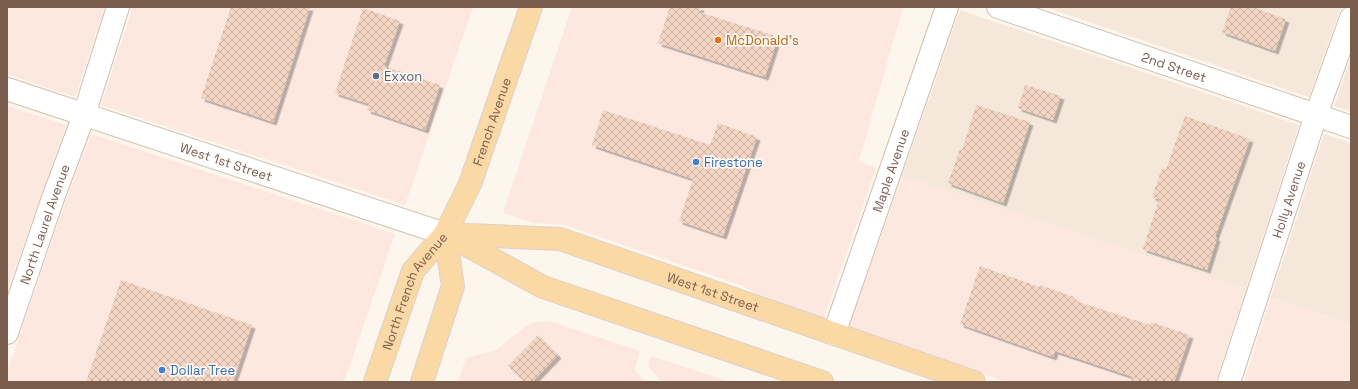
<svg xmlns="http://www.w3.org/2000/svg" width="1358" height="389" viewBox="0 0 1358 389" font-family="'Space Grotesk',sans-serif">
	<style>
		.residential { fill: #f5e8da }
		.commercial { fill: #fde8e0 }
		.building { fill: url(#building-cross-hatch); filter: url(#shadow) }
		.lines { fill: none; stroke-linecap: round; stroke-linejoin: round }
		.minor-casing { stroke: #d1beb0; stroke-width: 24 }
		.secondary-casing { stroke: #d6c0b0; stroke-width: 24 }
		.primary-casing { stroke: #dad1cd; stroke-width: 24 }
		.minor { stroke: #fff; stroke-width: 22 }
		.secondary { stroke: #fff; stroke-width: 22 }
		.primary { stroke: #fbd9a5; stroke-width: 22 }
		.food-dot { fill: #e8710a; stroke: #fffaf3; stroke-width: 1.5 }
		.service-dot { fill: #5c6f8a; stroke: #fffaf3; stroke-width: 1.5 }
		.shop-dot { fill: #3f7fe0; stroke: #fffaf3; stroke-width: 1.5 }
		.labels { text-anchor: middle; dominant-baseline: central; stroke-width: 3.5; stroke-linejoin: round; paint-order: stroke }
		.food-label { font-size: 13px; fill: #c56008; stroke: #fffaf3; text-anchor: start }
		.street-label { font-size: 13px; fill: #7a5c4d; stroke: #fffaf3 }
		.service-label { font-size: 13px; fill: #4e5e75; stroke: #fffaf3; text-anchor: start }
		.shop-label { font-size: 13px; fill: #366cbe; stroke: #fffaf3; text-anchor: start }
	</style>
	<defs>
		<pattern id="building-cross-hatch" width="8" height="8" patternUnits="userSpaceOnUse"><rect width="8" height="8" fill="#f3d5c3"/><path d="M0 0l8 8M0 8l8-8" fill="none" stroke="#cab0a1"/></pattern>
		<filter id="shadow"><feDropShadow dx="3.5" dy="3.5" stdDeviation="0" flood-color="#0004"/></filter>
	</defs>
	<rect width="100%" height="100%" fill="#fdf6ec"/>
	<g class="residential">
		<path d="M1045,7h296l-32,90z"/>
		<path d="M960,10l339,115 -53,164 -344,-113z"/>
		<path d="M1351,57v54l-17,-5z"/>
		<path d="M1324,134l27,9v181l-80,-27z"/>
	</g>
	<g class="commercial">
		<path d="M7,7h98l-30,90 -68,-23z"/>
		<path d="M133,7h340l-68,198 -304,-100z"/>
		<path d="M572,7h331l-44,154 17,7 -53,152 -51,-16 -29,-18 -178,-61 -31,-2 -31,-10z"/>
		<path d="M7,106l59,19 -59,166z"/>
		<path d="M91,134l304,100 -51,148h-337v-9l58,-170z"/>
		<path d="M902,176l344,113 -30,93h-210l-158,-53z"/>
		<path d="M1271,297l80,27v58h-107z"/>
		<path d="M549,321l91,30 -5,19 10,12h-187l8,-24 30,-8 34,-27z"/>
		<path d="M651,356l80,26h-69l-14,-16z"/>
	</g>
	<g class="building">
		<path d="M231,7h79l-37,115 -72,-24z"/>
		<path d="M670,7h31l-2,5 79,25 -13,40 -107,-34z"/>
		<path d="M1231,7h21l34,12 -11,32 -53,-19z"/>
		<path d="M363,8l37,13 -16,45 56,19 -15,45 -58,-20 2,-6 -34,-11z"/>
		<path d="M1025,85l36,11 -8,24 -35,-12z"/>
		<path d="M976,105l54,17 -27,81 -55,-20 12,-34 2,1z"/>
		<path d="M603,110l107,35 8,-22 39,14 -34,99 -44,-15 14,-42 -101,-34z"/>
		<path d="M1185,116l65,23 -35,98 2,1 -10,32 -64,-21 16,-50 -7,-2 10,-29 4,1z"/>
		<path d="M980,266l59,21 1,-2 34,12 -1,3 77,25 1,-3 39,13 -16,47h-43l2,-5 -78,-26 -2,6 -93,-33z"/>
		<path d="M121,280l131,45 -19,57h-147z"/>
		<path d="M538,335l20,20 -26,27h-7l-17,-16z"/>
	</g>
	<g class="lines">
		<defs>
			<g id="minor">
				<path id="s1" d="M998,7l353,120"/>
				<path id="s2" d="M7,333l46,-135 31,-83 34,-108"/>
				<path id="s3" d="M834,334l113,-327"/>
				<path id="s4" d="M1229,382l87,-267 35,-97"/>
			</g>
			<g id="secondary">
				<path id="s5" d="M7,89l438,145"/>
			</g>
			<g id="primary">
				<path id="s6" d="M445,234l115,5 414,143"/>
				<path d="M452,237l91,50 279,95"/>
				<path id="s7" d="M375,382l38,-111 32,-37 25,-50 61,-177"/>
				<path d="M422,382l31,-96 -8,-52"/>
			</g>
		</defs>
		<use href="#minor" class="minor-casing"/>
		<use href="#secondary" class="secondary-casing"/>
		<use href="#primary" class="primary-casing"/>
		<use href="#minor" class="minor"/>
		<use href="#secondary" class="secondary"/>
		<use href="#primary" class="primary"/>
	</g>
	<circle class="food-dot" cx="718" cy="40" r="4"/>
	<circle class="service-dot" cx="376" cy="76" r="4"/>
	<g class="shop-dot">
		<circle cx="696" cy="162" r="4"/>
		<circle cx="162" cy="370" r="4"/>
	</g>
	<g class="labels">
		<g class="food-label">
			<text x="726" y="40">McDonald's</text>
		</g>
		<g class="street-label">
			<text stroke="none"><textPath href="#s1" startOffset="186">2nd Street</textPath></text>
			<text stroke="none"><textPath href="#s7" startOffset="288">French Avenue</textPath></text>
			<text stroke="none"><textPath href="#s5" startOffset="231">West 1st Street</textPath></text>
			<text stroke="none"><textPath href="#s3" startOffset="173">Maple Avenue</textPath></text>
			<text stroke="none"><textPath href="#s4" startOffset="192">Holly Avenue</textPath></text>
			<text stroke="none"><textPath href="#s2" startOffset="115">North Laurel Avenue</textPath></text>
			<text stroke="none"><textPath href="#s6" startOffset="277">West 1st Street</textPath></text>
			<text stroke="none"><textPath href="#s7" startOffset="100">North French Avenue</textPath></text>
		</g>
		<g class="service-label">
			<text x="384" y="76">Exxon</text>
		</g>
		<g class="shop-label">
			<text x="704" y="162">Firestone</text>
			<text x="170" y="370">Dollar Tree</text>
		</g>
	</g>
	<rect width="1358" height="389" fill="none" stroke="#7a5c4d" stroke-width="16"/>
</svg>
